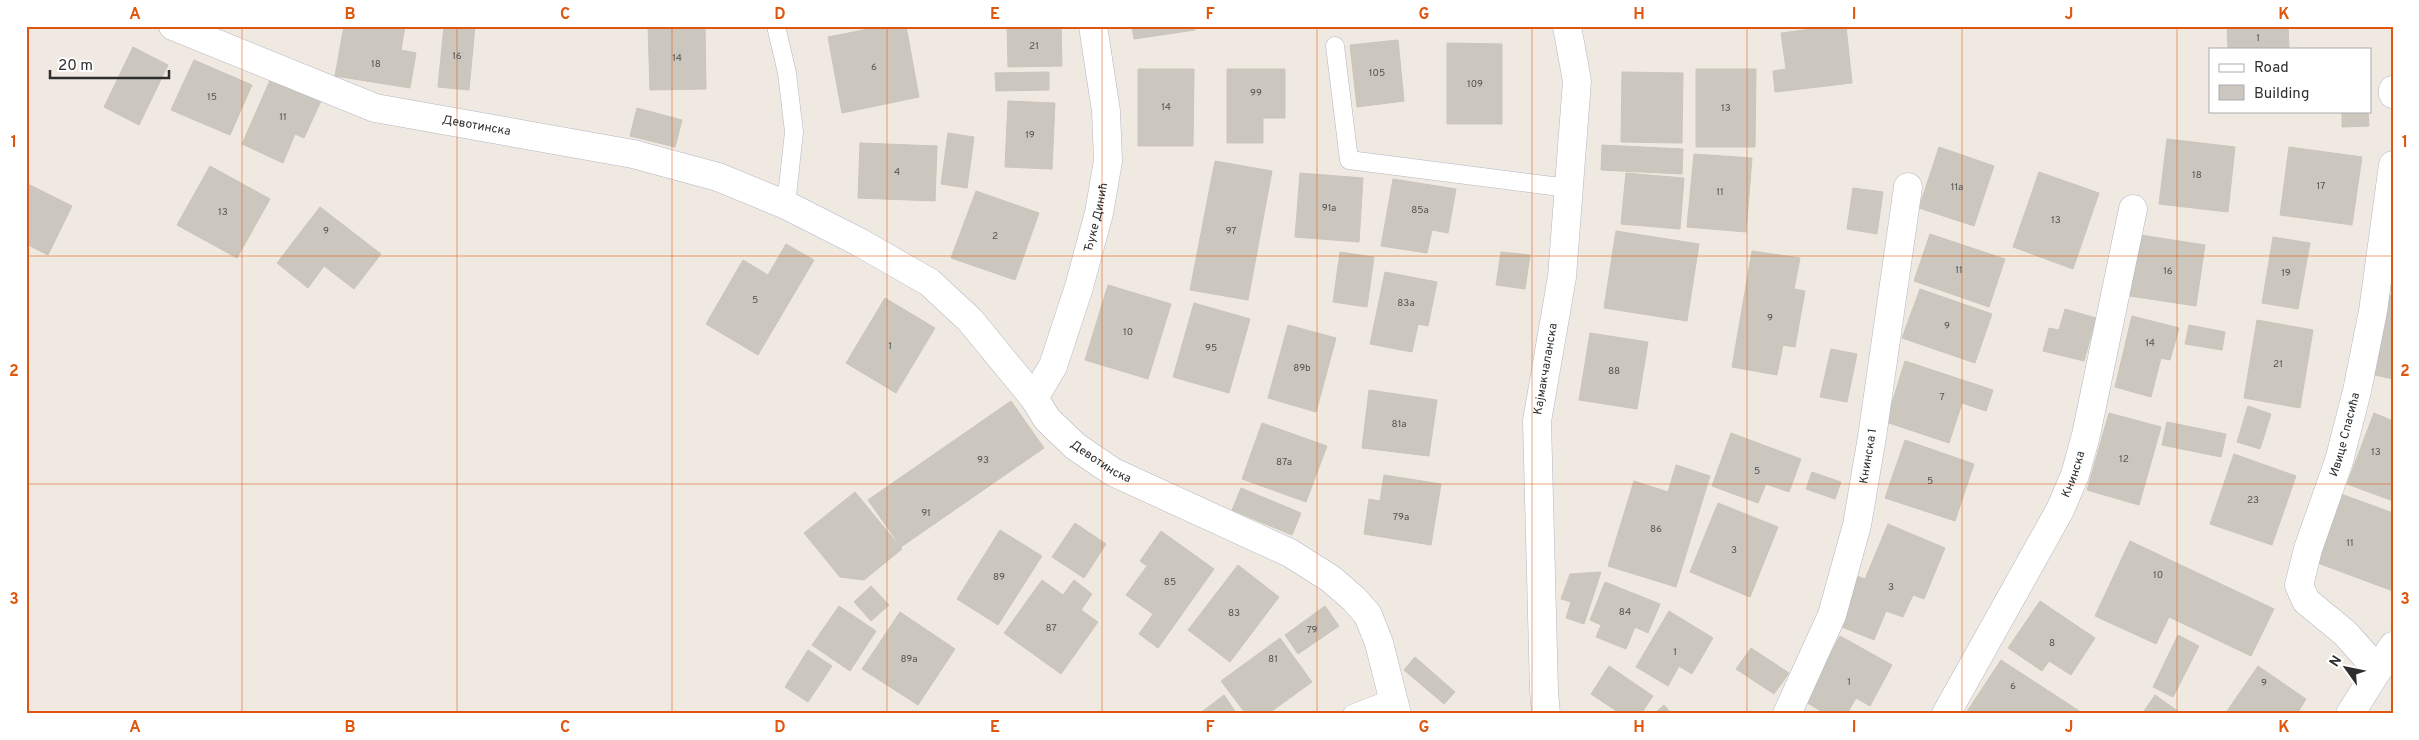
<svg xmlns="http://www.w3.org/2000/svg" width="2419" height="740" viewBox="0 0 2419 740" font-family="Overpass,sans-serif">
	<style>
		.building { fill: #cbc7bf; stroke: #cbc5ba }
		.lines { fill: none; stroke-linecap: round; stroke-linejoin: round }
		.service-casing { stroke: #b4b7c1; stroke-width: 19 }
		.minor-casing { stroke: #b4b7c1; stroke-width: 29 }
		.service { stroke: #fff; stroke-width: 18 }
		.minor { stroke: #fff; stroke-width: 28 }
		.grid { fill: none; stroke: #df570e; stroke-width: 1; stroke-opacity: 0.55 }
		.labels { text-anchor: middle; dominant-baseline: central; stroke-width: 4; stroke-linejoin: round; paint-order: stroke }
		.number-label { font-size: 10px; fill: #555452 }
		.street-label { font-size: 12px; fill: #2e2e2e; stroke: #fff }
		.neatline { fill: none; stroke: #df570e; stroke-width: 2 }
		.grid-label { font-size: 16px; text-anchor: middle; font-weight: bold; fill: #df570e }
	</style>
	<rect width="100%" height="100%" fill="#efe9e1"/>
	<g class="building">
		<path d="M344,26h61l-4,24 15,3 -6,35 -75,-12z"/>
		<path d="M444,26h31l-6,64 -31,-3z"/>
		<path d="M648,26h57l1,63 -56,1z"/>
		<path d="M884,26h22l13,71 -77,16 -14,-76z"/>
		<path d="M1007,26h54l1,40 -54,1z"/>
		<path d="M1132,26h62l1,4 -61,9z"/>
		<path d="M1836,26h10l6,57 -77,9 -2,-21 13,-2 -5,-36z"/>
		<path d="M2227,26h61l1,23h-61z"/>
		<path d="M1398,40l6,61 -47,6 -7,-62z"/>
		<path d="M1447,43l55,1v80h-55z"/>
		<path d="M133,47l35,18 -29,60 -35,-18z"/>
		<path d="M194,60l58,25 -22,50 -59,-25z"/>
		<path d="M1138,69h56l-1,77h-55z"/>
		<path d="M1227,69h58v49h-22v25h-36z"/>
		<path d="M1696,69h60l-1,78h-59z"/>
		<path d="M1049,72v18l-53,1 -1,-18z"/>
		<path d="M1622,72l61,1 -1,70 -61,-1z"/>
		<path d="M271,78l50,23 -17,37 -9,-4 -12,29 -41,-19z"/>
		<path d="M1008,101l47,2 -3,66 -47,-2z"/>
		<path d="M637,108l45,12 -7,27 -45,-11z"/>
		<path d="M2342,111h26l1,15 -27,1z"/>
		<path d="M948,133l26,4 -7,51 -26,-4z"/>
		<path d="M2167,139l68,8 -7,65 -69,-8z"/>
		<path d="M860,143l77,3 -2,55 -77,-3z"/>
		<path d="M1602,145l81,4 -1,25 -81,-4z"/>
		<path d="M1939,147l55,19 -20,60 -55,-18z"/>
		<path d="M2289,147l73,10 -10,68 -72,-10z"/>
		<path d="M1694,154l58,4 -6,74 -59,-5z"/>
		<path d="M1215,161l57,10 -24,129 -58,-10z"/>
		<path d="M210,166l60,33 -33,59 -60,-33z"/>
		<path d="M2039,172l60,21 -26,76 -60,-22z"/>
		<path d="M1300,173l63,5 -4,64 -64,-5z"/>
		<path d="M1626,173l58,5 -4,51 -59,-5z"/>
		<path d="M1393,179l63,10 -8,44 -16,-3 -5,23 -46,-7z"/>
		<path d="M26,183l46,23 -24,49 -22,-11z"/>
		<path d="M1853,188l30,4 -6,42 -30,-5z"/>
		<path d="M976,191l63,22 -24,67 -64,-22z"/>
		<path d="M320,207l61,47 -27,35 -30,-23 -16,22 -31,-25z"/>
		<path d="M1616,231l83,13 -12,77 -83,-13z"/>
		<path d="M1930,234l75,25 -16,48 -75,-26z"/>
		<path d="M2140,235l65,10 -9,61 -66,-10z"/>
		<path d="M2273,237l37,6 -12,66 -36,-6z"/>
		<path d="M786,244l28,16 -56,95 -52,-31 37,-64 25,15z"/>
		<path d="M1752,251l48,7 -6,31 11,2 -10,56 -12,-2 -6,30 -45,-8z"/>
		<path d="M1340,252l34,5 -7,50 -34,-5z"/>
		<path d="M1501,252l29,3 -5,34 -29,-4z"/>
		<path d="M1385,272l52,10 -9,44 -10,-2 -6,28 -42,-8z"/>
		<path d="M1108,285l63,19 -23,75 -63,-19z"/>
		<path d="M1920,289l72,25 -17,49 -73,-25z"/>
		<path d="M2384,294l9,2v83l-27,-6z"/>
		<path d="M885,298l50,30 -39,65 -50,-30z"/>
		<path d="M1194,303l56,16 -21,74 -56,-16z"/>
		<path d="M2065,309l31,9 -12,43 -41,-10 6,-23 10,2z"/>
		<path d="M2132,316l47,12 -9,32 -9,-2 -10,39 -36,-10z"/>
		<path d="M2257,320l56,10 -13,78 -56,-10z"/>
		<path d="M1288,325l48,13 -20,74 -48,-14z"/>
		<path d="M2189,325l36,7 -3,18 -37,-6z"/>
		<path d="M1590,333l58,9 -11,67 -58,-9z"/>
		<path d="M1831,349l26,5 -10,48 -27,-5z"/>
		<path d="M1905,361l88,29 -7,21 -24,-8 -13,40 -63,-21z"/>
		<path d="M1369,390l68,10 -8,56 -67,-8z"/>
		<path d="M1011,401l33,47 -143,99 -33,-47z"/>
		<path d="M2248,406l23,8 -11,35 -23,-7z"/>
		<path d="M2109,413l52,14 -22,78 -52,-15z"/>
		<path d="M2374,413l19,8v80l-46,-17z"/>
		<path d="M2167,422l59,12 -5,23 -59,-12z"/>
		<path d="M1262,423l65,23 -21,56 -64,-23z"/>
		<path d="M1731,433l70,26 -12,33 -23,-8 -8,19 -46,-17z"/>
		<path d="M1905,440l69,24 -19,57 -70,-23z"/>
		<path d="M2234,454l62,22 -24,69 -62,-21z"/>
		<path d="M1676,465l34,11 -34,111 -68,-21 26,-85 34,11z"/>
		<path d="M1812,472l29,10 -6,17 -29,-10z"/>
		<path d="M1384,475l57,9 -10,61 -67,-11 5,-35 11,2z"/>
		<path d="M1241,488l60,25 -9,22 -60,-25z"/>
		<path d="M855,492l47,57 -38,31 -24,-3 -36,-44z"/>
		<path d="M2341,494l52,19v78l-78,-29z"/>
		<path d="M1718,503l60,24 -28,70 -60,-25z"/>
		<path d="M1075,523l31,21 -22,34 -32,-21z"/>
		<path d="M1888,524l57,24 -21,51 -11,-4 -10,22 -17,-6 -12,29 -37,-15 20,-49 8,3z"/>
		<path d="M1000,530l42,26 -44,69 -41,-26z"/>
		<path d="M1161,531l53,38 -56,79 -19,-14 14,-20 -27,-19 21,-29 -7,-5z"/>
		<path d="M2130,541l144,68 -23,47 -82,-39 -13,27 -61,-28z"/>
		<path d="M1238,565l41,32 -49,65 -42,-32z"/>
		<path d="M1601,572l-17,52 -18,-6 5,-16 -10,-3 9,-25z"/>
		<path d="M1042,580l21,15 11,-15 18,14 -11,16 17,12 -37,52 -57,-41z"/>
		<path d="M1605,582l55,22 -12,29 -13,-6 -9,22 -30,-12 5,-12 -11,-5z"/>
		<path d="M871,586l18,19 -18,16 -17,-19z"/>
		<path d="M2040,601l55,37 -24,37 -22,-14 -7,10 -34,-23z"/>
		<path d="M839,606l37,25 -26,40 -38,-26z"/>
		<path d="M1325,606l14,20 -41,28 -13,-19z"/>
		<path d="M1669,611l44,27 -21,36 -13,-8 -11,20 -32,-19z"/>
		<path d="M900,612l55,37 -37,56 -56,-36z"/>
		<path d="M2178,635l21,11 -26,51 -20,-10z"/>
		<path d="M1840,636l52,29 -22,41 -14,-8 -9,16h-21l-22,-13z"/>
		<path d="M1280,638l32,44 -44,32h-22l-25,-33z"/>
		<path d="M1751,648l38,25 -15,21 -38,-25z"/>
		<path d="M808,650l24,16 -24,36 -23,-15z"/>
		<path d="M1415,657l40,35 -11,12 -40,-34z"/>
		<path d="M2001,660l83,54h-116l-2,-1z"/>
		<path d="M1609,666l44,30 -12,18h-20l-30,-20z"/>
		<path d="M2258,666l48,33 -9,15h-72z"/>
		<path d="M1224,695l13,19h-38z"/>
		<path d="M2155,695l27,19h-40z"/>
		<path d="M1664,705l8,9h-18z"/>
	</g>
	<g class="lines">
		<defs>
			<g id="service">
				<path d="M776,26l11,47 7,59 -8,73"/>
				<path d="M1335,46l14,114 219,28"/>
				<path d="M1352,714l41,-16"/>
			</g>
			<g id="minor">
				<path id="s1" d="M173,26l202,82 258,46 85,23 68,28 73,37 70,40 41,38 64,78 13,21 28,27 38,26 177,81 41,26 23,20 14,16 11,28 18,71"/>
				<path d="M2393,90v4"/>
				<path id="s2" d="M1034,398l19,-32 26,-79 20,-74 9,-52 -2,-50 -13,-85"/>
				<path id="s3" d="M2378,670l-33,-37 -39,-32 -7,-16 9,-36 31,-88 18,-70 16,-80 20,-146"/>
				<path id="s4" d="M1546,714l-2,-23 -7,-270 25,-144 15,-196 -10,-55"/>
				<path id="s5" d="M1787,714l45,-99 25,-90 15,-88 36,-250"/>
				<path id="s6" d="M1946,714l114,-204 15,-35 11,-40 47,-226"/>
				<path d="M2350,714l43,-68"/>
			</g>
		</defs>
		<use href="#service" class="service-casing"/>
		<use href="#minor" class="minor-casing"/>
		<use href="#service" class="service"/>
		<use href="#minor" class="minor"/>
	</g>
	<path class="grid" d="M242,26v688M457,26v688M672,26v688M887,26v688M1102,26v688M1317,26v688M1532,26v688M1747,26v688M1962,26v688M2177,26v688M26,256h2367M26,484h2367"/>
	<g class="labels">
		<g class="number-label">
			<text x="2258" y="38">1</text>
			<text x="1034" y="46">21</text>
			<text x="457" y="56">16</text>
			<text x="677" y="58">14</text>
			<text x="376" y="64">18</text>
			<text x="874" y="67">6</text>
			<text x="1377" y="73">105</text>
			<text x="1475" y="84">109</text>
			<text x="1256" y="93">99</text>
			<text x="212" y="97">15</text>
			<text x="1166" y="107">14</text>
			<text x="1726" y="108">13</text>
			<text x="283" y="117">11</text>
			<text x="1030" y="135">19</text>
			<text x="897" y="172">4</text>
			<text x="2197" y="175">18</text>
			<text x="2321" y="186">17</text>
			<text x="1957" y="187">11a</text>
			<text x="1720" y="192">11</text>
			<text x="1329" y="208">91a</text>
			<text x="1420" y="210">85a</text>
			<text x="223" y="212">13</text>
			<text x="2056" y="220">13</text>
			<text x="326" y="231">9</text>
			<text x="1231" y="231">97</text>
			<text x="995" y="236">2</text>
			<text x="1959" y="270">11</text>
			<text x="2168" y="271">16</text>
			<text x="2286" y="273">19</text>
			<text x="755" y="300">5</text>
			<text x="1406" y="303">83a</text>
			<text x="1770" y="318">9</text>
			<text x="1947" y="326">9</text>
			<text x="1128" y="332">10</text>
			<text x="2150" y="343">14</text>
			<text x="890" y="346">1</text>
			<text x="1211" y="348">95</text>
			<text x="2278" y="364">21</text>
			<text x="1302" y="368">89b</text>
			<text x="1614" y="371">88</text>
			<text x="1942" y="397">7</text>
			<text x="1399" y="424">81a</text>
			<text x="2376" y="452">13</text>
			<text x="2124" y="459">12</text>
			<text x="983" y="460">93</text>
			<text x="1284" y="462">87a</text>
			<text x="1757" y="471">5</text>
			<text x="1930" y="481">5</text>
			<text x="2253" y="500">23</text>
			<text x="926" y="513">91</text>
			<text x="1401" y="517">79a</text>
			<text x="1656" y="529">86</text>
			<text x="2350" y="543">11</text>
			<text x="1734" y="550">3</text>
			<text x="2158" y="575">10</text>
			<text x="999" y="577">89</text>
			<text x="1170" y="582">85</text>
			<text x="1891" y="587">3</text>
			<text x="1625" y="612">84</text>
			<text x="1234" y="613">83</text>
			<text x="1051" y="628">87</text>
			<text x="1312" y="630">79</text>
			<text x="2052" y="643">8</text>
			<text x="1675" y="652">1</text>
			<text x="909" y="659">89a</text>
			<text x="1273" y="659">81</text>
			<text x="1849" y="682">1</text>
			<text x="2264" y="683">9</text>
			<text x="2013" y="686">6</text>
		</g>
		<g class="street-label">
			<text stroke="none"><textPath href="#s1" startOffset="321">Девотинска</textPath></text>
			<text stroke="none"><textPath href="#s2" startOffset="192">Ђуке Динић</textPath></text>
			<text stroke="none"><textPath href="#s4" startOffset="346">Кајмакчаланска</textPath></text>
			<text stroke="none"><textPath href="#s3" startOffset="275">Ивице Спасића</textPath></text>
			<text stroke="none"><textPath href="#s5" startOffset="272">Книнска 1</textPath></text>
			<text stroke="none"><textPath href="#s1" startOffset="1055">Девотинска</textPath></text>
			<text stroke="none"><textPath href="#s6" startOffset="272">Книнска</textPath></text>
		</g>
	</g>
	<rect width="2419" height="740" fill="none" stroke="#ffffff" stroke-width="55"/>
	<rect x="2209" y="48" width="162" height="65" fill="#ffffff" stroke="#ababab"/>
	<rect x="2219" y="64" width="25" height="8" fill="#ffffff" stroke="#ababab"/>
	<text x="2254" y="72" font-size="15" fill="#2e2e2e">Road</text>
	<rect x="2219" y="85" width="25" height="15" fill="#cbc7bf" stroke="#ababab"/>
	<text x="2254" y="98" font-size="15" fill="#2e2e2e">Building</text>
	<g transform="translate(2346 668) rotate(303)" stroke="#ffffff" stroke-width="4" paint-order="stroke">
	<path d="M0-4L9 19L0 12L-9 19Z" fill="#2e2e2e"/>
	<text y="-8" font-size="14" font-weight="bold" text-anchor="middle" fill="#2e2e2e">N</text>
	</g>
	<path d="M50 70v8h119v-8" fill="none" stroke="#2e2e2e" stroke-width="2.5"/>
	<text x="58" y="70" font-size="15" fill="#2e2e2e" stroke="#ffffff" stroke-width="4" paint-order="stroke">20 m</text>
	<rect x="28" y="28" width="2364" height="684" class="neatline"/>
	<g class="grid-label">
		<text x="135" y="19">A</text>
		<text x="350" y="19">B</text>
		<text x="565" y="19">C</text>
		<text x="780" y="19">D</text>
		<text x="995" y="19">E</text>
		<text x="1210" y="19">F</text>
		<text x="1424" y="19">G</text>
		<text x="1639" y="19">H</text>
		<text x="1854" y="19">I</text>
		<text x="2069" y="19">J</text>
		<text x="2284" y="19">K</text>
		<text x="14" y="147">1</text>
		<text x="2405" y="147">1</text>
		<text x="14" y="376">2</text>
		<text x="2405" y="376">2</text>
		<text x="14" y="604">3</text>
		<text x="2405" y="604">3</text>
		<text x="135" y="732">A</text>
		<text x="350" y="732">B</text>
		<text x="565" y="732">C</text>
		<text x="780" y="732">D</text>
		<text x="995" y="732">E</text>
		<text x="1210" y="732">F</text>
		<text x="1424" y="732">G</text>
		<text x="1639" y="732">H</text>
		<text x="1854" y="732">I</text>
		<text x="2069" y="732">J</text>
		<text x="2284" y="732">K</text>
	</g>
</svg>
